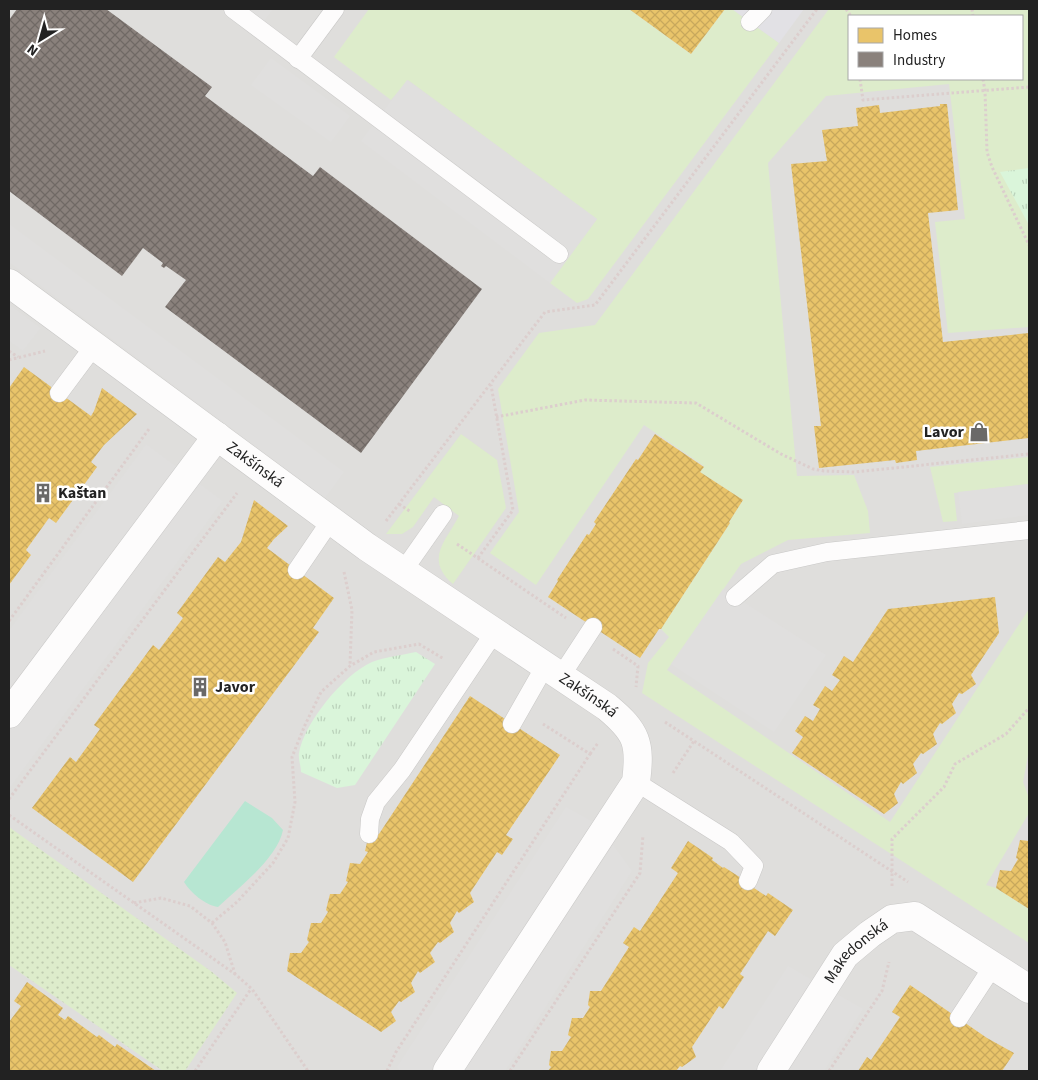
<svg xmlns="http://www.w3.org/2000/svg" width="1038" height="1080" viewBox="0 0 1038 1080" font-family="'Source Sans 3',sans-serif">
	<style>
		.residential { fill: #dfdedc; fill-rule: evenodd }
		.grass { fill: #ddeccb; fill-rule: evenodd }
		.park { fill: url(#park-tufts) }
		.garden { fill: url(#garden-dots) }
		.pitch { fill: #b7e6d2 }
		.parking { fill: #e0dfde }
		.plaza { fill: #e2e1e5 }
		.homes { fill: url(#homes-cross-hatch) }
		.industry { fill: url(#industry-cross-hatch) }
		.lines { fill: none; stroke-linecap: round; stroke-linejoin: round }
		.lane-casing { stroke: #c9c8c7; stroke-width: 19 }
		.street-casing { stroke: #c9c8c7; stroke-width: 29 }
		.path { stroke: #dccecd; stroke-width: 3; stroke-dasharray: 2.5 2.5; stroke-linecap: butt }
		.lane { stroke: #fdfcfc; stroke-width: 18 }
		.street { stroke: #fdfcfc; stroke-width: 28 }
		.labels { text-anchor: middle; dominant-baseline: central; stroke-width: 5; stroke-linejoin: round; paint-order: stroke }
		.poi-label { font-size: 16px; font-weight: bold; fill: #222; stroke: #fff; text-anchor: start }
		.street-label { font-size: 16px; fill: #222; stroke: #fff }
	</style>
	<defs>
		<pattern id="park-tufts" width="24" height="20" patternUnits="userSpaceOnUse" patternTransform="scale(1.25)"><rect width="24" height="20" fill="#daf5da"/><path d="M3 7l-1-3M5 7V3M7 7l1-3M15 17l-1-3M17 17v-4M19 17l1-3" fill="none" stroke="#bbd2bb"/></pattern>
		<pattern id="garden-dots" width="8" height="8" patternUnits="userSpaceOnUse" patternTransform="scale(1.25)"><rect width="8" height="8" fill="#ddeccb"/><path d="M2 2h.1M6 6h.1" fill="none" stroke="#bdcaae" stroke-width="1.8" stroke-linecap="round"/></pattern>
		<pattern id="homes-cross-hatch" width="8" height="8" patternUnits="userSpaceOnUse" patternTransform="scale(1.25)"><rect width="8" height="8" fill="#e9c46a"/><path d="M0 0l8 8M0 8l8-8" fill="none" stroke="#c8a85c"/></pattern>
		<pattern id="industry-cross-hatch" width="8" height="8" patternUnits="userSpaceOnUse" patternTransform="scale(1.25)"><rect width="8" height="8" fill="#8a817c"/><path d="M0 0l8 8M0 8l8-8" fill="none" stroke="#706965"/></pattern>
	</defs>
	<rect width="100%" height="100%" fill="#f0eeeb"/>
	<path class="residential" d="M9,9h1020v1062h-1020zM849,16h173v63h-173z"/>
	<g class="grass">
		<path d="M369,9h260l62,45 34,-45h7l47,34 -191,256 -11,4 -27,-20 47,-64 -189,-139 -17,20 -57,-43z"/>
		<path d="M829,9h200v318l-81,6 -13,-111 30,-3 -16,-135 -123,12 -58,67 29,313 57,-1 14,36 2,22 -82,7 -47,24 -74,106 223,152 139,-213v141l-6,32 6,16v15l-43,72 10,3 33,21v34l-387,-250 6,-30 21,-26 -8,-8 69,-106 -1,-1 14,-22 -43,-28 4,-6 -60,-41 -108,160 -46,-32 29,-41 -21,-123 41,-56 56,-8zM849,16h173v63h-173z"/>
		<path d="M461,434l36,26 9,48 -53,76c-29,-25 -7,-43 6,-68l-25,-19 -21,30 -11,7h-16z"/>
		<path d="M1029,457v27l-75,9 3,28 -14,1 -13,-55z"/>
	</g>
	<g class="park">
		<path d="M1029,168v57l-29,-53z"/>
		<path d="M416,652l19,12 -80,121 -18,3 -36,-16c0,-6 -3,-13 -2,-19 5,-30 45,-79 73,-91 13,-5 30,-7 44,-10z"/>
	</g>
	<path class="garden" d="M9,827l203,145 25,21 -52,78h-22l-154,-106z"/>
	<path class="pitch" d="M245,801l27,17 11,12c-6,29 -44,57 -65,77 -13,-2 -27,-14 -34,-25z"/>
	<g class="parking">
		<path d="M233,9h40l-14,19z"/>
		<path d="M271,58l79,58 -19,26 -80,-57z"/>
		<path d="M407,80l190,139 -47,64 -189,-142z"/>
		<path d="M9,224l335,248 -19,26 -316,-236z"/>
		<path d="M9,304l32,24 -18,23 -14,-10z"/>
		<path d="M146,444l77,57 -214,288v-159z"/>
		<path d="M1029,484v31l-67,9 -4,-32z"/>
		<path d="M723,589l103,66 -52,77 -103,-68z"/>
		<path d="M566,807l27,15 -161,249h-32l-3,-4z"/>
		<path d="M613,845l19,26 -127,200h-41z"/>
		<path d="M788,966l75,43 -39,62h-104z"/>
	</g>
	<path class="plaza" d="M732,9h72l-25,34z"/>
	<g class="homes">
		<path d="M629,9h96l-34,45z"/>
		<path d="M940,104h7l11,106 -30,3 15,129 86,-9v105l-113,13 1,9 -21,3 -1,-3 -76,8 -5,-42h7l-30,-262 36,-3 -5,-31 36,-4 -2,-18 23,-3 1,8 60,-7z"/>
		<path d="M24,367l67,49 3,-5 8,-23 35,26 -33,31 -13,17 6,5 -41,56 -7,-5 -23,32 5,5 -22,30v-197z"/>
		<path d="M655,434l49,33 -4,5 43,28 -14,22 1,1 -69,106h-2l-19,29 -92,-61 10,-16 -1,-1 30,-46 2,1 7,-11 -2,-2 42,-63 2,1z"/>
		<path d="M254,500l34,26 -14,13 -7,9 67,50 -21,30 6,4 -186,250 -101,-74 38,-51 6,5 24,-33 -6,-4 59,-80 6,5 24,-32 -6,-5 41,-56 7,5 16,-20z"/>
		<path d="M995,597l4,36 -28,42 5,9 -14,10 -3,-1 -7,11 4,9 -14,11 -2,-1 -7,11 4,10 -14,10 -2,-1 -8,11 4,9 -14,11 -2,-2 -7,12 4,9 -14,11 -92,-61 11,-16 -8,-6 10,-15 8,5 7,-12 -7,-4 12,-19 7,5 8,-11 -8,-5 12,-19 9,6 35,-53z"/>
		<path d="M470,696l90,59 -54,80 7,4 -11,16 -5,-3 -27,41 4,9 -15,11 -2,-2 -7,12 4,9 -14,11 -2,-1 -8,11 5,9 -15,11 -2,-2 -7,12 4,9 -14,10 -2,-1 -8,11 5,9 -15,11 -94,-61 3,-18h11l8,-11 -2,-2 4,-17h10l7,-11 -2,-2 4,-16h10l8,-12 -2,-1 4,-18 10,1 8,-12 -3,-1 4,-17h10z"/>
		<path d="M1020,840l9,1v68l-33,-21 4,-18 11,1 7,-12 -2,-1z"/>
		<path d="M688,841l25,17 -1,2 11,8 1,-1 31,20 -1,1 12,8 2,-3 25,17 -18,26 -7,-5 -28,43 4,3 -21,32 -4,-3 -27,41 4,10 -14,10 -2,-1 -4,5h-128l3,-4 -2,-2 2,-14h11l9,-14 -3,-2 4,-17h11l7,-11 -2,-2 2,-14h11l28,-44 -6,-4 11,-16 6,4 38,-58 -7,-5z"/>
		<path d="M27,982l36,26 -5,7 7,5 3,-4 29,21 2,-2 16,12 2,-3 39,27h-145l-2,-1v-48l12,-16 -7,-5z"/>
		<path d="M910,985l77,53 27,15 -12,18h-144l9,-14 4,3 29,-43 -8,-5z"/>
	</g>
	<path class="industry" d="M17,9h89l106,78 -7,9 108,80 7,-9 162,122 -121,164 -196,-146 21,-27 -20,-14 -2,2 -3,-2 2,-3 -20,-15 -21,28 -113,-85v-171z"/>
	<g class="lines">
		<defs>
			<g id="lane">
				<path d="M233,9l326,245"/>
				<path d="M750,22l13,-13"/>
				<path d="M298,59l37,-50"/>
				<path d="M59,393l35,-47"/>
				<path d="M297,570l34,-50"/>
				<path d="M403,571l40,-57"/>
				<path d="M735,597l38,-33 54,-12 202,-22"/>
				<path d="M561,676l32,-49"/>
				<path d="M512,724l33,-58"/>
				<path d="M636,782l95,60 23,24 -6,15"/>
				<path d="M369,834l1,-15 6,-17 26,-32 92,-137"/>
				<path d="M959,1018l34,-52"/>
			</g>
			<g id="street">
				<path id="s1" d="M9,283l358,264 240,160c30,25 34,36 29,75l-189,289"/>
				<path d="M9,714l208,-278"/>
				<path id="s2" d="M771,1071l74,-116 25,-21 22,-15 23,-3 114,73"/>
			</g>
		</defs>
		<use href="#lane" class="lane-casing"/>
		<use href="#street" class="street-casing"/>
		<g class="path">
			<path d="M846,9l5,7"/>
			<path d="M972,9l1,7"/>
			<path d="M860,79l3,21 166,-13"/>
			<path d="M983,79l2,12 2,61 5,15 37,78"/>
			<path d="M9,351l9,6"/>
			<path d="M9,360l36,-9"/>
			<path d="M496,417l89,-17 111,3 85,51 32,15 11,2 31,1 174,-18"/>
			<path d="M399,504l12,8"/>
			<path d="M386,521l159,-209 50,-7 222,-296"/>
			<path d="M457,544l109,74"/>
			<path d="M478,558l35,-48 -22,-125"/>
			<path d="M344,572l8,38 -2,55"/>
			<path d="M9,621l140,-192"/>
			<path d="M613,649l25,17 -2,21"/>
			<path d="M665,722l243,160"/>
			<path d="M590,754l8,-11"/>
			<path d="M673,773l21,-32"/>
			<path d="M9,799l228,-306"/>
			<path d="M9,815l226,159 17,15 56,82"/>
			<path d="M892,886v-47l52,-52 11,-23 51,-30 23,-26"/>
			<path d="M134,903l27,-5 29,8 22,17 13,19 10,32"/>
			<path d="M212,923l25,-21 36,-39 15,-25 7,-36 -3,-45 13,-32 16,-33 29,-26 24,-14 45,-8 25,15"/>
			<path d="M195,1071l56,-82"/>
			<path d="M387,1071l9,-19 194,-298 -47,-30"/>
			<path d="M510,1071l130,-198 3,-38"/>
			<path d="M829,1071l53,-80 7,-29"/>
		</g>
		<use href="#lane" class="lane"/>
		<use href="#street" class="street"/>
	</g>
	<defs>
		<symbol id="shop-bare" viewBox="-9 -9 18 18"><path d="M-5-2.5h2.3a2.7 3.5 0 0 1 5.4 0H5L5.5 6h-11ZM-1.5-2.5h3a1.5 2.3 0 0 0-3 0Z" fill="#6a6968" stroke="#fff" stroke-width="2.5" paint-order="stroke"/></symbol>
		<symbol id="building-bare" viewBox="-9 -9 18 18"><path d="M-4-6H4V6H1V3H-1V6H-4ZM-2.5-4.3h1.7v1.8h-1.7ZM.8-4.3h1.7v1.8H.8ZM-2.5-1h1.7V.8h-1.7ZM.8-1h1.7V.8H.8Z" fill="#6a6968" stroke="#fff" stroke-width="2.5" paint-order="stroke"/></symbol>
	</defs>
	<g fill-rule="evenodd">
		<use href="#shop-bare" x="965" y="418" width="28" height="28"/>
		<use href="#building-bare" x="29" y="479" width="28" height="28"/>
		<use href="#building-bare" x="186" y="673" width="28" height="28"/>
	</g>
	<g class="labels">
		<g class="poi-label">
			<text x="964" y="432" text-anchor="end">Lavor</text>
			<text x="58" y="493">Kaštan</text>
			<text x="215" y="687">Javor</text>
		</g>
		<g class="street-label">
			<text stroke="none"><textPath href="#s1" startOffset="306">Zakšínská</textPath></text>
			<text stroke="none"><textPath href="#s1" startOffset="711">Zakšínská</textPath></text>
			<text stroke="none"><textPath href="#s2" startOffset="148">Makedonská</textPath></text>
		</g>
	</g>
	<rect width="1038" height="1080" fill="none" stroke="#222222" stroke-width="20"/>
	<rect x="848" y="15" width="175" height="65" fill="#ffffff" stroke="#a7a7a7"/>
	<rect x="858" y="28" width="25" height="15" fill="#e9c46a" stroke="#a7a7a7"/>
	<text x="893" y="40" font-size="15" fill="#222222">Homes</text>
	<rect x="858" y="52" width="25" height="15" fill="#8a817c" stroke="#a7a7a7"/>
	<text x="893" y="65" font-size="15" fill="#222222">Industry</text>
	<g transform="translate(40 40) rotate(217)" stroke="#ffffff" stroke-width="4" paint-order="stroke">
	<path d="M0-4L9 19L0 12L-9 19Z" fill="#222222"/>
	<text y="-8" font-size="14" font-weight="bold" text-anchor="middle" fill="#222222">N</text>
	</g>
</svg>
